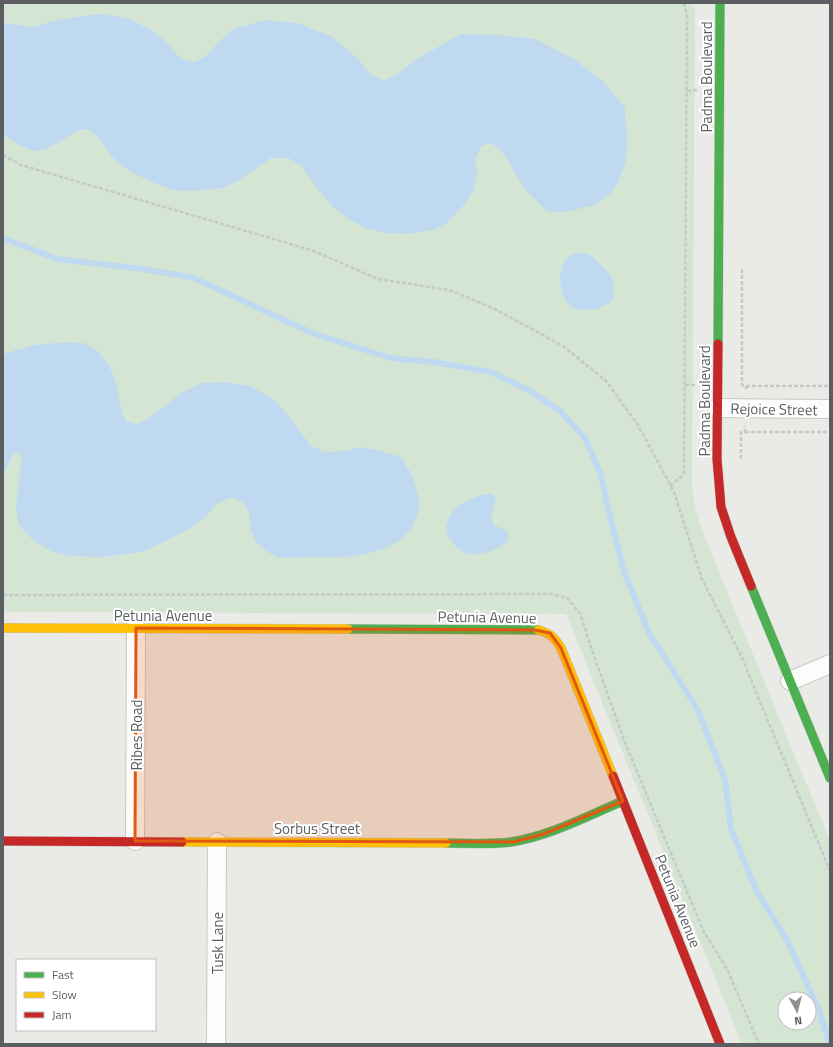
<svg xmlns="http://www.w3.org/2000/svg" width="833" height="1047" viewBox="0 0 833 1047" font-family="'Titillium Web',sans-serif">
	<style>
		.green { fill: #d5e5d4; fill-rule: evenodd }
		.water { fill: #bfd9f0 }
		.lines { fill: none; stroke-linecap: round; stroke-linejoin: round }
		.stream { stroke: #bfd9f0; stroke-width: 6 }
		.street-casing { stroke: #c8c8c7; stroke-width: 20 }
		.fast-casing { stroke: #c7c8c7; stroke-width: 10 }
		.slow-casing { stroke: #c7c8c7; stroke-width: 10 }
		.jam-casing { stroke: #c7c8c7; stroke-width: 10 }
		.path { stroke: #c6c9c7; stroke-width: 2.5; stroke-dasharray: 4 2; stroke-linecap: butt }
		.street { stroke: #fcfcfb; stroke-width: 18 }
		.fast { stroke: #4caf50; stroke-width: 9 }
		.slow { stroke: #ffc107; stroke-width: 9 }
		.jam { stroke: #c62828; stroke-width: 9 }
		.marked { fill: #e15910; fill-opacity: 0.2; stroke: #e15910; stroke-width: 3; stroke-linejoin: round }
		.labels { text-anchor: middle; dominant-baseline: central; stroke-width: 4; stroke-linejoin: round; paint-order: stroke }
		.street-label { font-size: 15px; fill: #5c5f62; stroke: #fff }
	</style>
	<rect width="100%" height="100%" fill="#eaeae6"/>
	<path class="green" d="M3,3h686l6,6 -3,477 2,15 4,17 14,37 118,286v203h-88l-176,-430 -563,-2zM785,999h24v24h-24z"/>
	<g class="water">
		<path d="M100,14l26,4 24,11 14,11 17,19 14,3 11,-6 12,-13 15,-14 33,-9 31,3 34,13 26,22 14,17 12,5 14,-5 16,-14 48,-27 37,1 37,4 39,20 30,23 21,26 2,30 -1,23 -8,22 -8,11 -16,11 -28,7h-18l-21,-20 -10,-15 -9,-17 -8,-11 -9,-6 -10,3 -6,14 2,14 -4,17 -10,15 -15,16 -14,8 -26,4 -21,-1 -19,-4 -20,-10 -16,-13 -17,-20 -14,-21 -13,-7h-17l-32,22 -16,8 -28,3 -22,-1 -21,-8 -21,-10 -18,-14 -16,-22 -10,-7 -10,2 -30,18 -12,2 -15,-5 -17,-12v-111l29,4 30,-8z"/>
		<path d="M584,253l7,2 20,20 2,10v14c-2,2 -5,5 -7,6 -10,6 -30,8 -38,-1 -10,-11 -12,-42 4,-49 4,-2 8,-2 12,-2z"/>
		<path d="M67,342l16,1 13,6 13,16 7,18 6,29 4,9 11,3 9,-4 37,-28 19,-9 22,-1 26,4 23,13 14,15 24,32 14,6 18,-1 20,-4 21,5 17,5 11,18 7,24 -1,14 -7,17 -12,11 -15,8 -19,5 -20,3 -66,1 -13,-7 -10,-9 -6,-14 -1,-16 -6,-10 -13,-5 -13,7 -13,14 -17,12 -27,14 -19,8 -39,5 -32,-1 -17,-4 -19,-11 -15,-16 -3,-18 5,-44v-7l-2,-3h-5l-3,5 -8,17v-121l31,-9z"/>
		<path d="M484,494h8l4,6 -5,17 3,8 11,5 4,5 -2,7c-9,8 -24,13 -37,12 -9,-1 -24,-15 -24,-25 0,-5 5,-17 8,-20 5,-5 23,-12 30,-15z"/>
	</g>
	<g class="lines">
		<path class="stream" d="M3,238l54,21 86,10 51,9 118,55 78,25 44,4 57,10 39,19 31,21 24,26 16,37 10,46 14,53 24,59 49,77 27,70 6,49 26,63 29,46 33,72 11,34"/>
		<defs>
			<g id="street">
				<path d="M718,408l112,1"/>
				<path d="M790,681l40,-17"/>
				<path d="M135,841l1,-213"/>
				<path d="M216,1044l1,-202"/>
			</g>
			<g id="fast">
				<path d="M718,344l2,-341"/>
				<path d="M751,586l79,192"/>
				<path d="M348,629l190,1"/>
				<path d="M446,843c21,0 44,2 65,-1 39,-6 76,-26 112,-41"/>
			</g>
			<g id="slow">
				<path d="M3,628l345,1"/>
				<path d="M538,630c12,3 17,8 23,18l52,128"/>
				<path d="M182,842l264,1"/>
			</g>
			<g id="jam">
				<path d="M718,344l-1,115 4,48 10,30 20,49"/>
				<path d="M613,776l107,268"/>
				<path d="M3,841l179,1"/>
			</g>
		</defs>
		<use href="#street" class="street-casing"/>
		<use href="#fast" class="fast-casing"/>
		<use href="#slow" class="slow-casing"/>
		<use href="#jam" class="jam-casing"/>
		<g class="path">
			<path d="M687,91l11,-1"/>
			<path d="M3,155l18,10 290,85 67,29 71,11 44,18 70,38 43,35 32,44 36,67 28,87 40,79 88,213"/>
			<path d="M742,269v116l4,1v3"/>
			<path d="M685,385h12"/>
			<path d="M746,386h84"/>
			<path d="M745,432h85"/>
			<path d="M741,459v-27h4v-6"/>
			<path d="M670,486l14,-12 3,-459 -3,-12"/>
			<path d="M3,595l548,-1 16,4 13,15 15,46 29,81 61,147 19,45 23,37 32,75"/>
		</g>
		<use href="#street" class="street"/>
		<use href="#fast" class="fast"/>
		<use href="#slow" class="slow"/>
		<use href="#jam" class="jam"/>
	</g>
	<path class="marked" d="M136,628l399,2 15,3 11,15 62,153 -79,33 -30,8 -379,-1z"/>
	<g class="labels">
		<g class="street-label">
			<text transform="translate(706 77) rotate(-90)">Padma Boulevard</text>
			<text transform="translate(704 401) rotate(-90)">Padma Boulevard</text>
			<text transform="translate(774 409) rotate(1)">Rejoice Street</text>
			<text x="163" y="615">Petunia Avenue</text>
			<text transform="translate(487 617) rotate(1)">Petunia Avenue</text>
			<text transform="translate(136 735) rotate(-90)">Ribes Road</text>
			<text x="317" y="828">Sorbus Street</text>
			<text transform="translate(678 901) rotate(68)">Petunia Avenue</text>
			<text transform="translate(217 943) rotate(-90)">Tusk Lane</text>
		</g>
	</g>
	<rect width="833" height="1047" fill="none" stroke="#5c5f62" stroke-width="8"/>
	<rect x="16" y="959" width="140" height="72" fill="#ffffff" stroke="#bebfc0"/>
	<rect x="24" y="972" width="20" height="6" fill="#4caf50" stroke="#bebfc0"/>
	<text x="52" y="979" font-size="12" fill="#5c5f62">Fast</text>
	<rect x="24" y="992" width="20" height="6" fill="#ffc107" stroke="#bebfc0"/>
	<text x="52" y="999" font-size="12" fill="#5c5f62">Slow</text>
	<rect x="24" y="1012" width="20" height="6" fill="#c62828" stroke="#bebfc0"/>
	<text x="52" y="1019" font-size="12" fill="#5c5f62">Jam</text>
	<g transform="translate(797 1011) rotate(173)"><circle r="19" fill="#ffffff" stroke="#bebfc0"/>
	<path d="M0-3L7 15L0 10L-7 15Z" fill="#8e9090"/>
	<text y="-6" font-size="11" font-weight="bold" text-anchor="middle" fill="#5c5f62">N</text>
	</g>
</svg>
